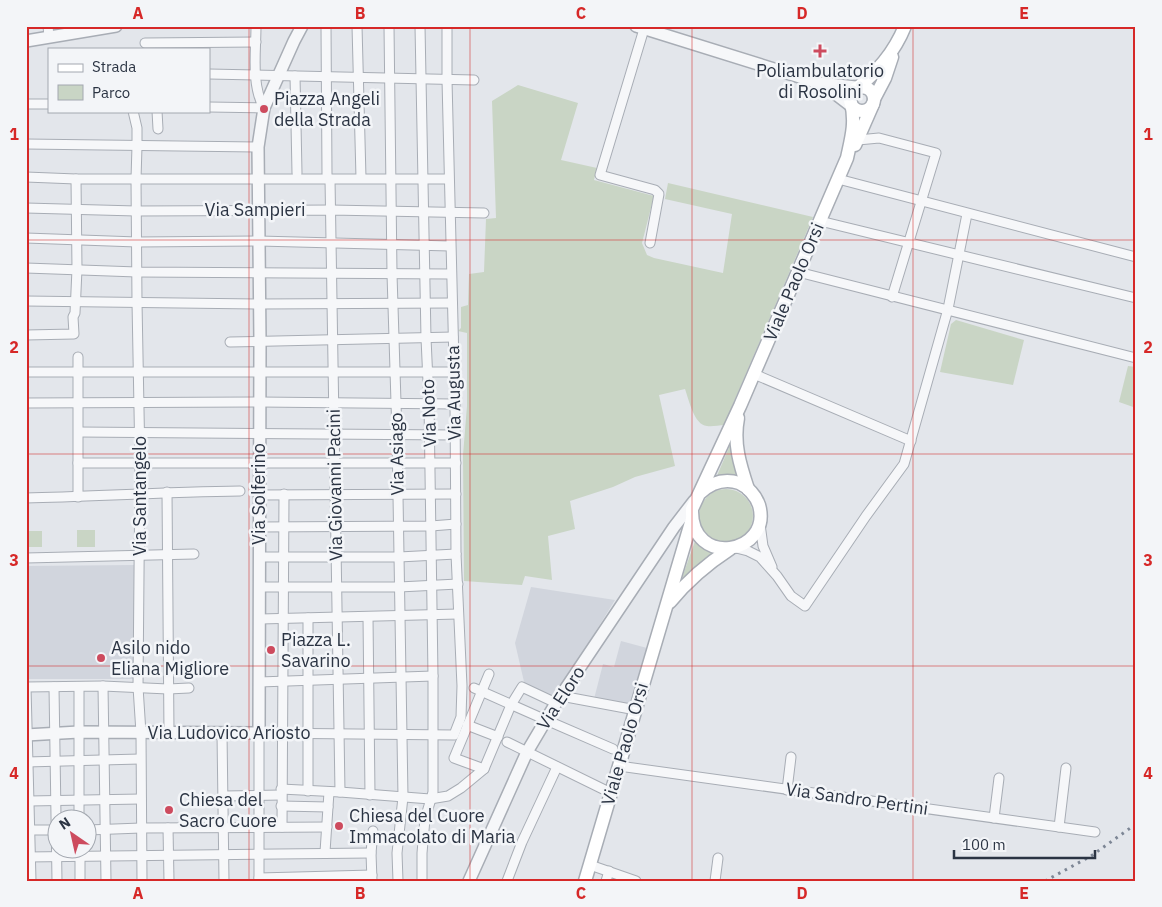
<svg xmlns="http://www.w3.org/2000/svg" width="1162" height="907" viewBox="0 0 1162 907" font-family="'IBM Plex Sans',sans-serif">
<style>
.built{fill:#d1d5dd}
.green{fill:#c9d5c5}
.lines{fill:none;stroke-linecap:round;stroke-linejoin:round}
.minor-casing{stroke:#a8adb5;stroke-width:11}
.tertiary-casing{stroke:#a8adb5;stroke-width:14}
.secondary-casing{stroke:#a8adb5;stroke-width:15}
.minor{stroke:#f6f7f9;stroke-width:9}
.tertiary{stroke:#f6f7f9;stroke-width:11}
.secondary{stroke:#fff;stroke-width:12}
.rail{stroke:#7d8695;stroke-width:3;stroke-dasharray:2.5 5;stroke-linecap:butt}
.grid{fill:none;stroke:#d62828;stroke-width:1;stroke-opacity:0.55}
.poi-dot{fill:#cd4b5e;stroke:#f3f5f8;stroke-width:2}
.labels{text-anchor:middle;stroke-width:5;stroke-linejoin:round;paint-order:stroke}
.poi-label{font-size:18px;fill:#2b3443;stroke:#f3f5f8;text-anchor:start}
.street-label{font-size:18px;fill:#2b3443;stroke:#f3f5f8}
.neatline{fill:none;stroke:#d62828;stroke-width:2}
.grid-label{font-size:16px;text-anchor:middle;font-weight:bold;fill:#d62828}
</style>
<rect width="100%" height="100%" fill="#e3e6eb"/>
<g class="built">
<polygon points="135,565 135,679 26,679 26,566"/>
<polygon points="531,587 615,600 554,699 525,686 515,643"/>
<polygon points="621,641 647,648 630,704 612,704 594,699 603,664 614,667"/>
</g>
<g class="green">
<path d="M518 85 578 103 561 160 597 168 594 180 654 196 642 243 647 255 654 258 723 273 732 214 665 199 668 183 813 217 724 425C719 425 712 427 707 426 694 425 689 400 685 389L659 395 675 466 635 477 613 487 570 501 575 529 548 536 552 580 525 576 522 585 464 581 463 455 467 406V333L458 331 461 328V307L468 305 469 274 484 272 486 219 496 218 492 101Z"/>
<polygon points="956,320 1024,340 1013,385 940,372 951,324"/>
<polygon points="1128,366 1136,367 1136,408 1119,402"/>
<polygon points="731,443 741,480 716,478"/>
<circle cx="726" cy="516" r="27"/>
<rect x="77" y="530" width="18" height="17"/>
<rect x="26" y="531" width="16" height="16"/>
<polygon points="695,541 697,541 703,548 715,552 682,578"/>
</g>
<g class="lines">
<g class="minor-casing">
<g id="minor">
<polyline points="48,26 49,37"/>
<polyline points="326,26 327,174"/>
<polyline points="357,26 361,178"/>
<polyline points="389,26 392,274 397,435 403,797 397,853 398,881"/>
<polyline points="420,26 426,338 429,404 433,676 433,792 425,819 422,853 422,881"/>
<polyline points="644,29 600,175 655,190 659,194 650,243"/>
<polyline points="145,43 256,42"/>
<polyline points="209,74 474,80"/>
<polyline points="295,76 297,173"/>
<polyline points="26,104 49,104"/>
<path d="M209 107 264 108C251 85 256 52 256 26"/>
<polyline points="133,111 137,128 137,146 136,179 137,302 140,463 138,687 141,733 142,881"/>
<polyline points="157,111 158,129"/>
<polyline points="858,140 879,138 936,153 892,297"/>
<polyline points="26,144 258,147"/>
<polyline points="26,177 76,179 448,179"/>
<polyline points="330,179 340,792"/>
<polyline points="838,179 1136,257"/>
<polyline points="26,208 136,211 331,210 484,213"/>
<polyline points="820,221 1136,298"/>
<polyline points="26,238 137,242 259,241 450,246"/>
<polyline points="26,268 137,272 450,274"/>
<polyline points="798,272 1136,358"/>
<polyline points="26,301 260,304 452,303"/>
<polyline points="26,335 74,334 73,317 75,313 77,269 76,179"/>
<polyline points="230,342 453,337"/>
<polyline points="78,357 78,497"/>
<polyline points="26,372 454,372"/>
<polyline points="754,374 911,441"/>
<polyline points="26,403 259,402 455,404"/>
<polyline points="79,432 455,435"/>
<polyline points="78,463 456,463"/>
<polyline points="167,492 169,733"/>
<polyline points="259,495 456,494"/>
<path d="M26 498C98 496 169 492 240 491"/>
<polyline points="760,524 763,546 772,567"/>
<polyline points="259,527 431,526 456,524"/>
<polyline points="736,548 748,551 760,557 777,576 791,596 805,606 866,516 904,464 948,309 967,214"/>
<polyline points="259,557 399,557 456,554"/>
<polyline points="26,558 194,554"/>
<polyline points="260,587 399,587 458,584"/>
<polyline points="368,617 370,795"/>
<polyline points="260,619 458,614"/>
<polyline points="259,682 433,676"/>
<polyline points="103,686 106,881"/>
<polyline points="26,687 31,881"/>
<polyline points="26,687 103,686 168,689 189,688"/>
<polyline points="54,687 57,881"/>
<polyline points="474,688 546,720 613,749"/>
<polyline points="561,696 636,710"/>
<polyline points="467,725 498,737"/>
<polyline points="222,733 224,881"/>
<polyline points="507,742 611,793"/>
<polyline points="26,762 140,759"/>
<polyline points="619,766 1095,832"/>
<polyline points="484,769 454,758 489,674"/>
<polyline points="281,789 340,792 430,799 448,796 461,788 484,769 511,705 522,687 556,703"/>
<polyline points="787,790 791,757"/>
<polyline points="308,791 308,618"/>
<polyline points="224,796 281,795"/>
<polyline points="29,801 141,799"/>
<polyline points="281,806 328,807"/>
<polyline points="994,818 999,778"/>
<polyline points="79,820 79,687"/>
<polyline points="282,827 284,494"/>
<polyline points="1059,827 1066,768"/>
<polyline points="168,828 169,881"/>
<polyline points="26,830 58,830"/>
<polyline points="88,830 141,828 327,827"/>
<polyline points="80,850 80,881"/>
<polyline points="325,852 329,792"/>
<polyline points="26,857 371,853"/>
<polyline points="590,865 636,881"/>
<polyline points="259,878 372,875"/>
<polyline points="259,881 259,733 454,735 461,717 462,686 456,554 455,404 447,80 447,26"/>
<polyline points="372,881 371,853 373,831"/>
<polyline points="507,881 522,842 557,767"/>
<polyline points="606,881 609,871"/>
<polyline points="715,881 718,858"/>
</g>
</g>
<g class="tertiary-casing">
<g id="tertiary">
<polyline points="636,26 819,83 865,88"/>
<polyline points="26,41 116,26"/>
<polyline points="825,86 855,109"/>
<polyline points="26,735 79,732 259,733 260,341 258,147 264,108 294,41 302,26"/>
<polyline points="469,881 527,752 556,703 674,527 694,501"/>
</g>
</g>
<g class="secondary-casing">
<g id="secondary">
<circle cx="862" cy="99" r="12"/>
<path d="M855 90C877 72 894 53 905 26"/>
<polyline points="874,99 885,78 892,57"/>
<polyline points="855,145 873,104"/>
<path d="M738 418C733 443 740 465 748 489"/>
<path d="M700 493C711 483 724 478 739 483 748 487 756 496 759 505 773 554 690 569 692 509L740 406 847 158C851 139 856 123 851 103"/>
<path d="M670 602C688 580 707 564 730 549"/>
<polyline points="585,881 692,519"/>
</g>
</g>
<use href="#minor" class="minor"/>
<use href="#tertiary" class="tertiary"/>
<use href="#secondary" class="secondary"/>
<polyline class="rail" points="1045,881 1091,856 1136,824"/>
</g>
<path class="grid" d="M249 26V881M470 26V881M692 26V881M913 26V881M26 240H1136M26 454H1136M26 666H1136"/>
<g class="poi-dot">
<path d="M817.5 43.5h5v5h5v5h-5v5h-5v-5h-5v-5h5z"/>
<circle cx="264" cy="109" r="5"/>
<circle cx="271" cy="650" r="5"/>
<circle cx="101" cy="658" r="5"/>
<circle cx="169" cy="810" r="5"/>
<circle cx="339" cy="826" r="5"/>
</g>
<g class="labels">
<g class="poi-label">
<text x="820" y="77" text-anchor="middle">Poliambulatorio<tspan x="820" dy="21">di Rosolini</tspan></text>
<text x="274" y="105">Piazza Angeli<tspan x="274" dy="21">della Strada</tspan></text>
<text x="281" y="646">Piazza L.<tspan x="281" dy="21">Savarino</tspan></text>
<text x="111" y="654">Asilo nido<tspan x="111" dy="21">Eliana Migliore</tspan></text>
<text x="179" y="806">Chiesa del<tspan x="179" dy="21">Sacro Cuore</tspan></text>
<text x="349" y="822">Chiesa del Cuore<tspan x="349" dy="21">Immacolato di Maria</tspan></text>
</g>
<g class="street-label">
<text x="255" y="216">Via Sampieri</text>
<text transform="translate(794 282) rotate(-67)" y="6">Viale Paolo Orsi</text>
<text transform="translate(454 393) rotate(-91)" y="6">Via Augusta</text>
<text transform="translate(429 413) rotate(-92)" y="6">Via Noto</text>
<text transform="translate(397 454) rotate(-91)" y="6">Via Asiago</text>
<text transform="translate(335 485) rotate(-91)" y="6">Via Giovanni Pacini</text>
<text transform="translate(259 494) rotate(-90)" y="6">Via Solferino</text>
<text transform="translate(140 496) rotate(-90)" y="6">Via Santangelo</text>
<text transform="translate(561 698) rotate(-57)" y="6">Via Eloro</text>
<text x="229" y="739">Via Ludovico Ariosto</text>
<text transform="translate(625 744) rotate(-74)" y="6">Viale Paolo Orsi</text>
<text transform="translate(857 799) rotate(8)" y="6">Via Sandro Pertini</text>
</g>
</g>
<rect width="1162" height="907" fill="none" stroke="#f3f5f8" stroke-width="55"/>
<rect x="48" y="48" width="162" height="65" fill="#f3f5f8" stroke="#a3a8b0"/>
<rect x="58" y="64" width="25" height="8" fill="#ffffff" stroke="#a3a8b0"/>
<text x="92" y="72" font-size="15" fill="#2b3443">Strada</text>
<rect x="58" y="85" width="25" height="15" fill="#c9d5c5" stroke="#a3a8b0"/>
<text x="92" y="98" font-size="15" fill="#2b3443">Parco</text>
<g transform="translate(72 834) rotate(326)"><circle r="24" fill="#f3f5f8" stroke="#a3a8b0"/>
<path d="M0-4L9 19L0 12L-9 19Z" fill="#cd4b5e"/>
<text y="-8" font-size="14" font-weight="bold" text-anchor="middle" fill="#2b3443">N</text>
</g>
<path d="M954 850v8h141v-8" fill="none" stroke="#2b3443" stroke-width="2.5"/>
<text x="962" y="850" font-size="15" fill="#2b3443" stroke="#f3f5f8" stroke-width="4" paint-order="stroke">100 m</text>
<rect x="28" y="28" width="1106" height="852" class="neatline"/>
<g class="grid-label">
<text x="138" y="19">A</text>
<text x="360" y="19">B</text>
<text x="581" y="19">C</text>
<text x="802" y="19">D</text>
<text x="1024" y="19">E</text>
<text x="14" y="140">1</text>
<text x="1148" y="140">1</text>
<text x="14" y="353">2</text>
<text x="1148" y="353">2</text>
<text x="14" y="566">3</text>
<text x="1148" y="566">3</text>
<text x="14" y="779">4</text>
<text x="1148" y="779">4</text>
<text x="138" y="899">A</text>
<text x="360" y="899">B</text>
<text x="581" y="899">C</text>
<text x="802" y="899">D</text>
<text x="1024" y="899">E</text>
</g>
</svg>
